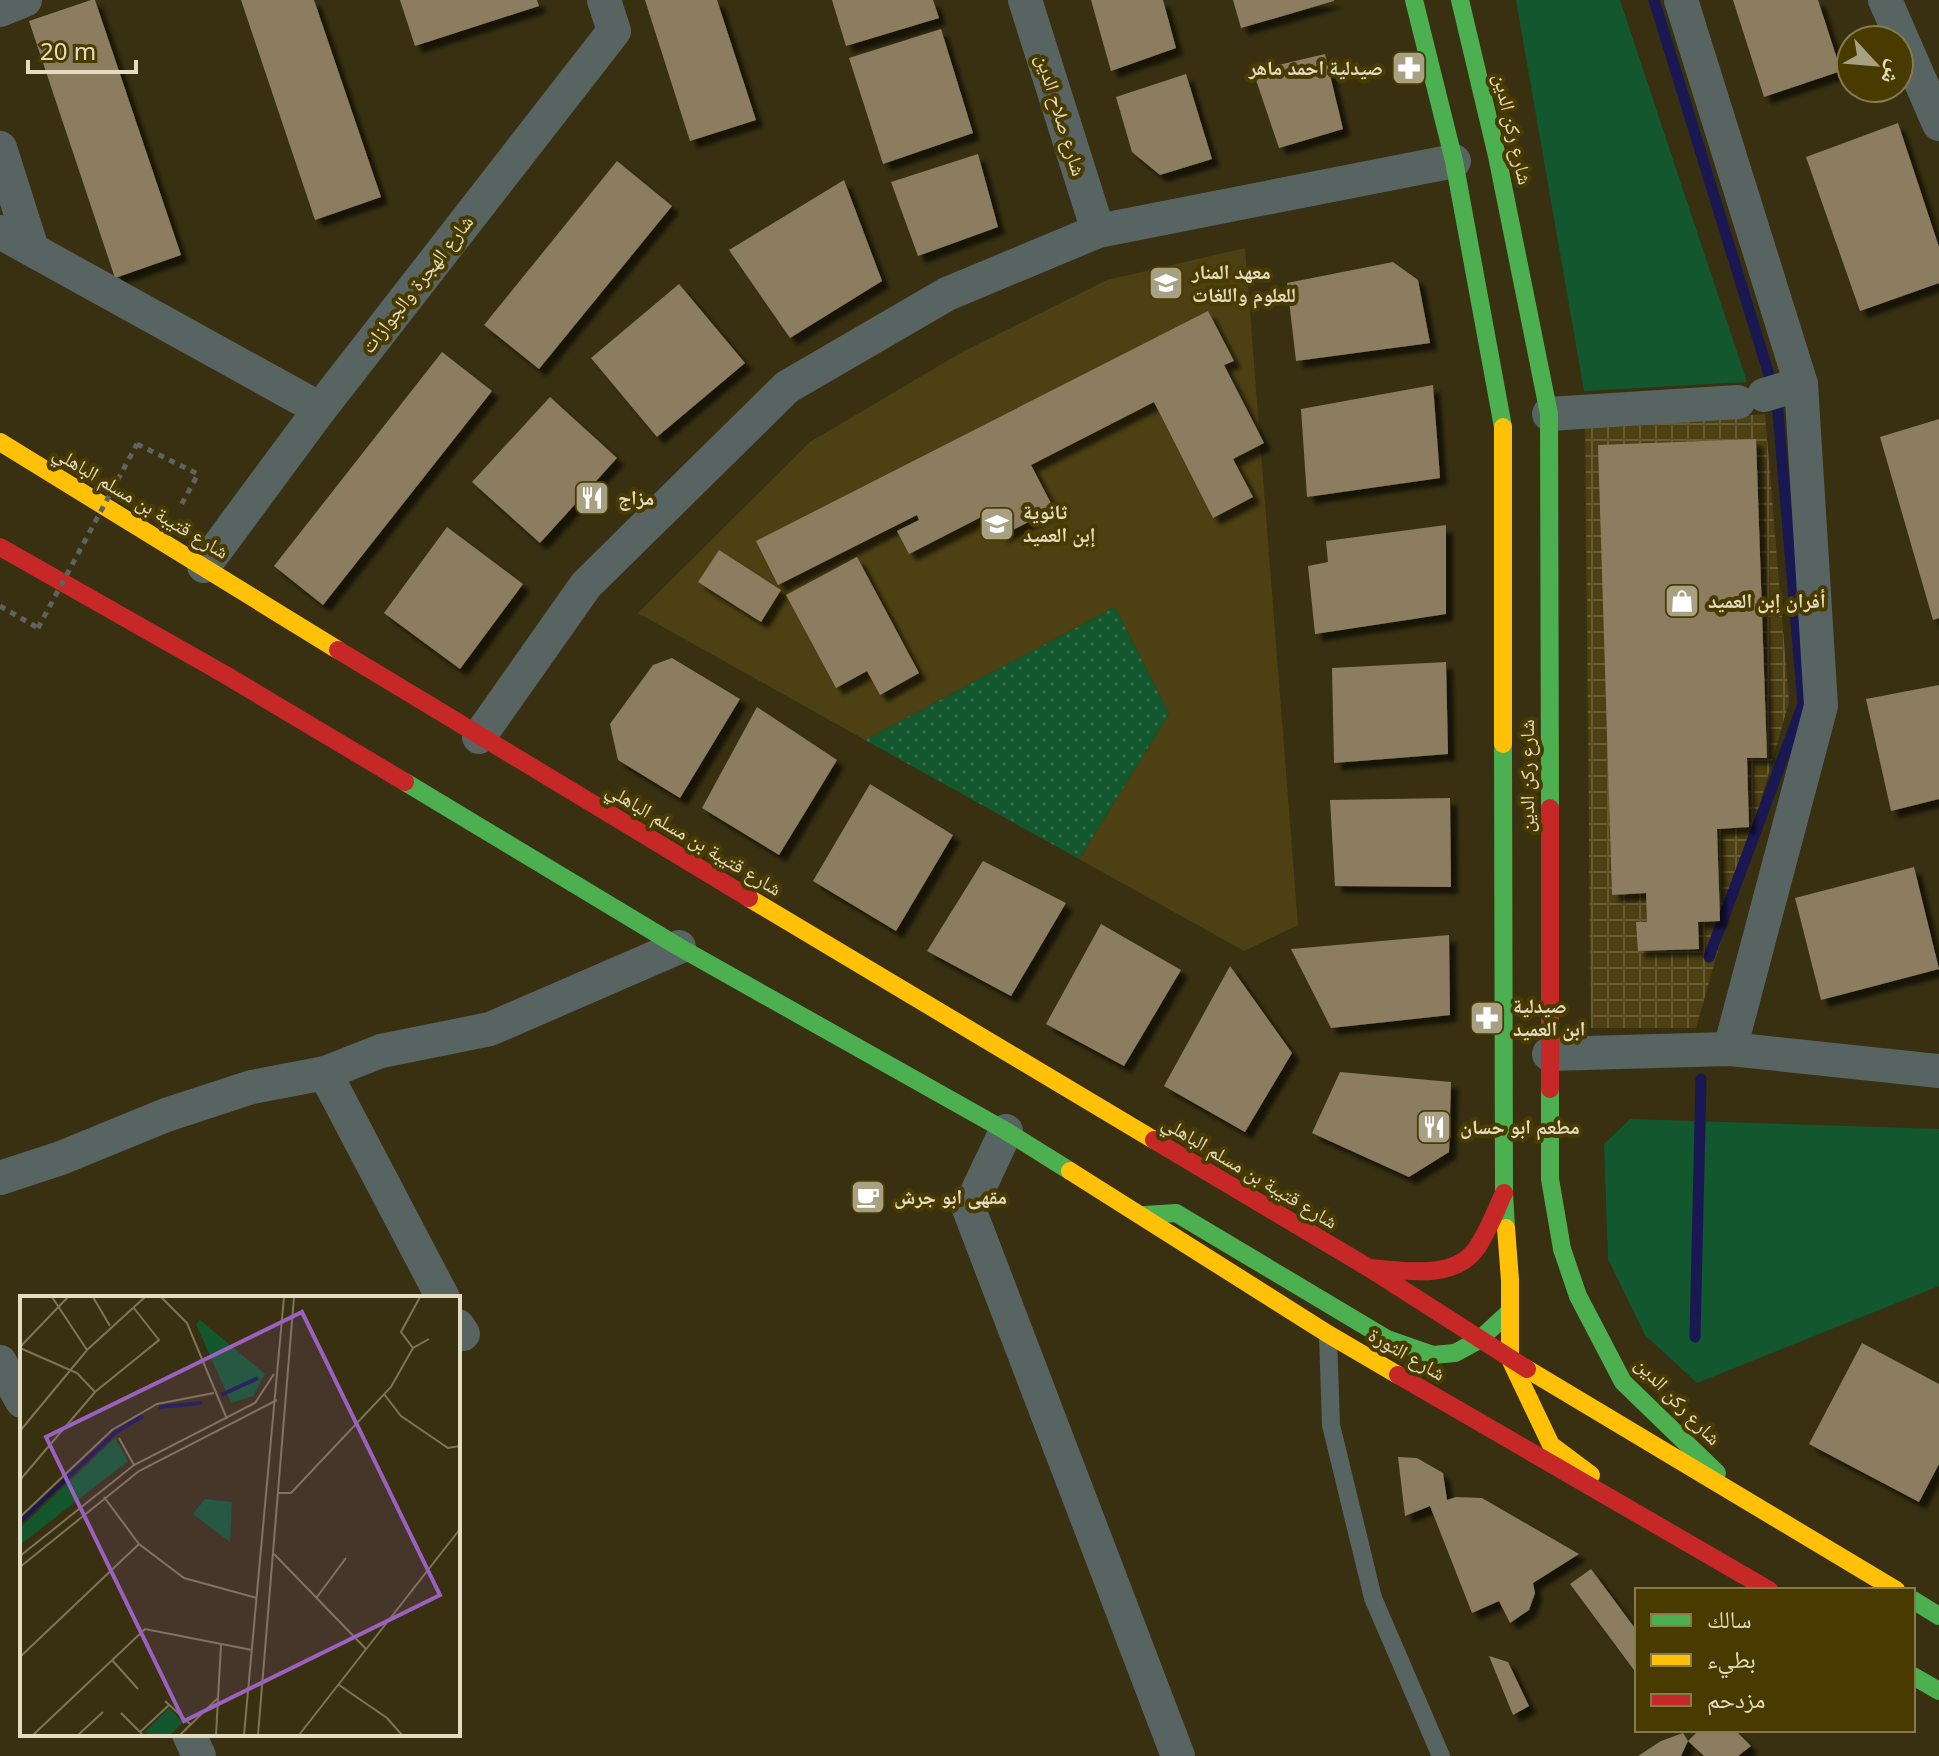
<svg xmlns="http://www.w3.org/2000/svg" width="1939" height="1756" viewBox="0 0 1939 1756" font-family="'Noto Sans','Noto Naskh Arabic',sans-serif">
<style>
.built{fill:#4d4012}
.industrial{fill:url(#industrial-grid)}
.grass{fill:url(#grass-dots)}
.park{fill:#12572e}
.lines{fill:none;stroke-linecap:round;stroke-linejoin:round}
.stream{stroke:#191852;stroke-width:11}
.building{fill:#8c7d60;filter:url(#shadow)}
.path{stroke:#5e645b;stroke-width:5;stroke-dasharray:6 6;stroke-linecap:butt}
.lane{stroke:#576462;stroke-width:18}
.street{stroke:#576462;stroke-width:34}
.fast{stroke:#4caf50;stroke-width:18}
.slow{stroke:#ffc107;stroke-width:18}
.jam{stroke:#c62828;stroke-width:18}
.path-bridge{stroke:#5e645b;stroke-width:5;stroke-dasharray:6 6;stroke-linecap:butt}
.labels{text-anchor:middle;stroke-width:8;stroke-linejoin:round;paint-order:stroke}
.poi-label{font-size:20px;font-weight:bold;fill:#e4dcc0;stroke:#493b00;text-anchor:start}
.street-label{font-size:20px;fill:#e4dcc0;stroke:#493b00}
.inset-river{fill:none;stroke:#191852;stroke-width:4}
.inset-road{fill:none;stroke:#7d7557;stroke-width:2}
.view{fill:#9a61bf;fill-opacity:0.15;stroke:#9a61bf;stroke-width:4}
.inset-edge{fill:none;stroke:#e4dcc0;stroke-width:4}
</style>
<defs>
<pattern id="industrial-grid" width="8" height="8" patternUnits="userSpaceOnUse" patternTransform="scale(2)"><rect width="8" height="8" fill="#4d4012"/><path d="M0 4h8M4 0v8" fill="none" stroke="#665b33"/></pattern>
<pattern id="grass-dots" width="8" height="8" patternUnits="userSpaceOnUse" patternTransform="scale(2)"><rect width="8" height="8" fill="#12572e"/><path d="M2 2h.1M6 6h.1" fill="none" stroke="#346f4a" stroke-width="1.8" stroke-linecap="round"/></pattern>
<filter id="shadow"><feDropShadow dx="7" dy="7" stdDeviation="2" flood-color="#0009"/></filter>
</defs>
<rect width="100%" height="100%" fill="#383011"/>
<polygon class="built" points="1245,248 1298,925 1244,951 1079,859 1169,714 1115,607 865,740 638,613 810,442 964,351 1107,280"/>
<polygon class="industrial" points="1765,414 1789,702 1696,1028 1591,1028 1585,427"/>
<polygon class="grass" points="1115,607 1169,714 1079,859 865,740"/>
<g class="park">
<polygon points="1516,0 1620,0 1747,382 1584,391"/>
<polygon points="1630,1119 1939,1129 1939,1286 1697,1383 1645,1335 1608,1259 1604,1144"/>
</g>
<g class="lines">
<g class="stream">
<polyline points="1654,0 1777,401 1803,704 1709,957"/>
<polyline points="1695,1337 1701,1079"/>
</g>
</g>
<g class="building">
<polygon points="91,0 95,0 181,255 115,278 29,21"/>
<polygon points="241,0 314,0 381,197 315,220"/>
<polygon points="400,0 537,0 539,6 415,46"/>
<polygon points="645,0 717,0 756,120 690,141"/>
<polygon points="832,0 933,0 939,18 846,46"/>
<polygon points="1091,0 1163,0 1176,48 1111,71"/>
<polygon points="1233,0 1334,0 1334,1 1241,28"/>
<polygon points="1733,0 1818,0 1841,71 1764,97"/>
<polygon points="941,29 973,133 883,164 849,58"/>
<polygon points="1325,54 1343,129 1279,148 1253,71"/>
<polygon points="1186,74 1212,159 1160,175 1132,152 1116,97"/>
<polygon points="1898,123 1939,247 1939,283 1860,311 1806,157"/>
<polygon points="978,154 998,227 918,256 891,182"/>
<polygon points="617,161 672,206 539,369 484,325"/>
<polygon points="844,180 882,281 790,338 729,250"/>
<polygon points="1393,262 1418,280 1430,343 1296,361 1287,283"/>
<polygon points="679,284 745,363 657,437 591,358"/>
<polygon points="1208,311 1234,361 1224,365 1264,443 1233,459 1253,497 1213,518 1154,402 1031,465 1054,509 1001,536 989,513 909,554 897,531 919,520 917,515 778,585 756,541"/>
<polygon points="442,352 492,391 323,605 274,566"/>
<polygon points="1433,385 1440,478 1307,497 1301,409"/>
<polygon points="550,397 617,458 540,543 472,482"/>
<polygon points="1939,419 1939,618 1933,620 1880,437"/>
<polygon points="1756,439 1767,758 1747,758 1749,827 1717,829 1720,921 1698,922 1699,949 1638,951 1636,922 1647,922 1646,893 1612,895 1598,445"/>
<polygon points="1446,525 1446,614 1315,634 1308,566 1328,562 1326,541"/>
<polygon points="447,527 523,584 460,669 384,613"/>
<polygon points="719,550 781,590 761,622 698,582"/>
<polygon points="857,557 919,673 880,695 867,671 836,688 786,595"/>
<polygon points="672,658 740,699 680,798 618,760 610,724 653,665"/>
<polygon points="1446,662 1448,754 1334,763 1332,668"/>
<polygon points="1939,685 1939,799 1891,811 1866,699"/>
<polygon points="757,707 837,760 779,855 702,808"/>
<polygon points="870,784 953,835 896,931 813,881"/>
<polygon points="1450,798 1451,887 1335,886 1330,800"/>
<polygon points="983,861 1066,903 1011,996 927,951"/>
<polygon points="1914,867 1939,969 1821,1000 1795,898"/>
<polygon points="1101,924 1181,970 1124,1066 1046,1024"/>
<polygon points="1449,935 1450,1015 1331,1028 1291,949"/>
<polygon points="1230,966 1292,1053 1245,1132 1164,1086"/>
<polygon points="1340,1072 1451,1082 1449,1152 1409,1177 1312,1133"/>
<polygon points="1862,1343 1939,1384 1939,1464 1919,1502 1809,1444"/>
<polygon points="1398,1457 1417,1458 1443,1473 1447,1500 1456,1497 1482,1498 1579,1554 1533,1583 1535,1593 1529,1610 1510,1623 1499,1601 1472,1613 1430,1506 1405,1516"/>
<polygon points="1591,1569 1637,1631 1637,1674 1570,1584"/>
<polygon points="1489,1656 1508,1662 1529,1706 1513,1715"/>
<polygon points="1699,1730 1735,1730 1751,1746 1738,1756 1704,1756 1688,1741 1681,1756 1638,1756 1661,1741 1683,1733 1688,1741"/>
</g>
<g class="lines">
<g class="path">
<polyline points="137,444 198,474 179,509"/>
<polyline points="0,606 38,628"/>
</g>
<polyline class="lane" points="1328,1336 1331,1425 1373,1598 1441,1756"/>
<g class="street">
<polyline points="1025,0 1098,231"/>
<polyline points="1681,0 1801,384 1821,706 1730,1049"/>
<polyline points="1885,0 1939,124"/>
<polyline points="0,10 25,0"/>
<polyline points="0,148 32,249"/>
<polyline points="0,232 320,409"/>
<polyline points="1764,395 1801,384"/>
<polyline points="1549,414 1738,402"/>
<polyline points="204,566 320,409 614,31 604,0"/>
<polyline points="479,737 586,585 787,387 947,294 1098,231 1454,161"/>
<polyline points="1549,1054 1730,1049 1939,1071"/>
<polyline points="325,1073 443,1298"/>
<polyline points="1006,1131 969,1209 1178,1756"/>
<polyline points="0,1178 61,1158 166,1115 252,1087 325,1073 381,1051 490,1029 679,947"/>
<polyline points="458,1326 463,1334"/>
<polyline points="0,1362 22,1401"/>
<polyline points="189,1734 199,1756"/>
</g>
<g class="fast">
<polyline points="1414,0 1454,161 1503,427"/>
<polyline points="1460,0 1497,156 1549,414 1550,808"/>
<polyline points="1503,744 1504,1193 1506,1228"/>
<polyline points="405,782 679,947 1006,1131 1070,1171"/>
<polyline points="1550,1089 1550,1179 1562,1249 1578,1296 1623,1382 1717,1473"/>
<polyline points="1145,1215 1176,1213 1387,1339 1433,1355 1455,1353 1479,1340 1506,1315"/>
<polyline points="1913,1600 1939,1616"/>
<polyline points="1913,1676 1939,1691"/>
</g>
<g class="slow">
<polyline points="1503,427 1503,744"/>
<polyline points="0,442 338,650"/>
<polyline points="749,898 1154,1140"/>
<polyline points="1070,1171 1328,1334 1398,1375"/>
<polyline points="1506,1228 1510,1280 1510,1359 1551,1445 1591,1475"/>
<polyline points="1527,1369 1896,1590"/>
</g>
<g class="jam">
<polyline points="0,547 224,674 405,782"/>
<polyline points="338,650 749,898"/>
<polyline points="1550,808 1550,1089"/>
<polyline points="1154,1140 1369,1268 1527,1369"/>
<path d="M1369 1268C1402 1270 1453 1281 1476 1249 1488 1232 1495 1212 1504 1193"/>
<polyline points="1398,1375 1769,1590"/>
</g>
<polyline class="path-bridge" points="38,628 137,444"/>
</g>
<defs>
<g id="pharmacy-square" transform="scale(1.8)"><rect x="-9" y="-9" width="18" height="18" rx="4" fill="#a8a083" stroke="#493b00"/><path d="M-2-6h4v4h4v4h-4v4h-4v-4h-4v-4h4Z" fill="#fff"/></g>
<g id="school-square" transform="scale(1.8)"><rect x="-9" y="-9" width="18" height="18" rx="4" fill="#a8a083" stroke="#493b00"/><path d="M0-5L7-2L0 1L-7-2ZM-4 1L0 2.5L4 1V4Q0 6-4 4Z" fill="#fff"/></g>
<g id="restaurant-square" transform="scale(1.8)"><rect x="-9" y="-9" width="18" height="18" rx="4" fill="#a8a083" stroke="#493b00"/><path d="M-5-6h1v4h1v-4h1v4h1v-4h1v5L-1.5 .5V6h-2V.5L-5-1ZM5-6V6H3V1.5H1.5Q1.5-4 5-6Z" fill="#fff"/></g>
<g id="shop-square" transform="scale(1.8)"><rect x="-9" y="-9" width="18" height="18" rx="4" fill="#a8a083" stroke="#493b00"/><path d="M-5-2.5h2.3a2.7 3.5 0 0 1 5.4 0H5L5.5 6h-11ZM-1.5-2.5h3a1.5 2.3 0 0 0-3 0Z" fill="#fff"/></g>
<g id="cafe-square" transform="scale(1.8)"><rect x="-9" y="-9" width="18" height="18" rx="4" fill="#a8a083" stroke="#493b00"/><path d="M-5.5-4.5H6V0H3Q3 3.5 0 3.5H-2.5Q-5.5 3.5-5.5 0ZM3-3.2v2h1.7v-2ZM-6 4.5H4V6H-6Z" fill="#fff"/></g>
</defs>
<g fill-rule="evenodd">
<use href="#pharmacy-square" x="1409" y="68"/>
<use href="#school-square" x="1166" y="283"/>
<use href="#restaurant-square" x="592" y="498"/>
<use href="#school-square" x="997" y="524"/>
<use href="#shop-square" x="1682" y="601"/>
<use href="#pharmacy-square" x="1487" y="1018"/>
<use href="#restaurant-square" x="1434" y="1127"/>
<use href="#cafe-square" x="868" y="1197"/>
</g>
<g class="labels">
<g class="poi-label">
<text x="1383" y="75" text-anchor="end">صيدلية احمد ماهر</text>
<text x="1192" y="279">معهد المنار<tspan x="1192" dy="23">للعلوم واللغات</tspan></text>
<text x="618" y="505">مزاج</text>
<text x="1023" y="519">ثانوية<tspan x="1023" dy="23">إبن العميد</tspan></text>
<text x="1708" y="608">أفران إبن العميد</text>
<text x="1513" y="1013">صيدلية<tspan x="1513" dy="23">ابن العميد</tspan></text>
<text x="1460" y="1134">مطعم ابو حسان</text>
<text x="894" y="1204">مقهى ابو جرش</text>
</g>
<g class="street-label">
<text transform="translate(1061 115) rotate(73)" y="7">شارع صلاح الدين</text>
<text transform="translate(1513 129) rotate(77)" y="7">شارع ركن الدين</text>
<text transform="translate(417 284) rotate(-52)" y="7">شارع الهجرة والجوازات</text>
<text transform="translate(141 502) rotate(31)" y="7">شارع قتيبة بن مسلم الباهلي</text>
<text transform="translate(1527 776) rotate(-90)" y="7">شارع ركن الدين</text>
<text transform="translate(694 839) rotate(31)" y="7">شارع قتيبة بن مسلم الباهلي</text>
<text transform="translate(1250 1172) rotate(31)" y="7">شارع قتيبة بن مسلم الباهلي</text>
<text transform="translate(1407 1354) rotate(30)" y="7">شارع الثورة</text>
<text transform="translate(1678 1401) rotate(46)" y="7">شارع ركن الدين</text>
</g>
</g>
<g transform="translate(20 1296)">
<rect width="440" height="440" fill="#383011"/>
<path d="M185 203 212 206 210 246 173 218Z" fill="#12572e"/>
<path d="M180 24 245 78 233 100 211 107 176 28ZM95 142 108 165 0 249V232ZM149 412 163 426 150 439H128L125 436Z" fill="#12572e"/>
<path class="inset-river" d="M201 99 238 82M139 111 182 107M0 226 96 136 123 120"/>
<path class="inset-road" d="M32 1 67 54M73 1 90 30M141 1 167 27 207 123M0 51 48 1M0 52 57 77 75 96M393 52 381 36 400 1M364 98 381 120 428 152 440 150M0 135 67 54 125 1M99 142 114 169M0 184 75 96 139 44 113 11M257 197H271L371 91 393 52 409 43M84 201 119 248 164 282 237 302M0 221 92 134 137 108 194 97M254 258 346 353M0 260 114 169 235 107 254 78M0 271 119 175 257 104M297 301 326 262M0 361 119 248M92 364 118 393M319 389 367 422 382 439M145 405 170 428M101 417 122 438M120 436 149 409M13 439 125 333 232 354M58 439 83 416M160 439 198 402M196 439 201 349M224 439 264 1M238 439 274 1M279 439 440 233"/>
<path class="view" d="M282 16 420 299 164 425 26 141Z"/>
<rect width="440" height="440" class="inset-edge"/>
</g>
<rect x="1635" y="1588" width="280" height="144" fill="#493b00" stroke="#877b4d" stroke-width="2"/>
<rect x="1651" y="1614" width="40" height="12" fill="#4caf50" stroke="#877b4d" stroke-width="2"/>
<text x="1707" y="1628" font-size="24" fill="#e4dcc0">سالك</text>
<rect x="1651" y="1654" width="40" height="12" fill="#ffc107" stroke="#877b4d" stroke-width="2"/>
<text x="1707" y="1668" font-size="24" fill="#e4dcc0">بطيء</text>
<rect x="1651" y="1694" width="40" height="12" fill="#c62828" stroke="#877b4d" stroke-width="2"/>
<text x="1707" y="1708" font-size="24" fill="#e4dcc0">مزدحم</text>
<g transform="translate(1875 64) rotate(116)"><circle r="38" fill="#493b00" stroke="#877b4d" stroke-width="2"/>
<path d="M0-6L14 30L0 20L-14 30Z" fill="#a8a083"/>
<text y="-12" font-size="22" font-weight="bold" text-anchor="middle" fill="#e4dcc0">ش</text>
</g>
<path d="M28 60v12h108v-12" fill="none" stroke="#e4dcc0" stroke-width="4"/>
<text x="40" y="60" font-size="24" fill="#e4dcc0" stroke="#493b00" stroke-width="6" paint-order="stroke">20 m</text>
</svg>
